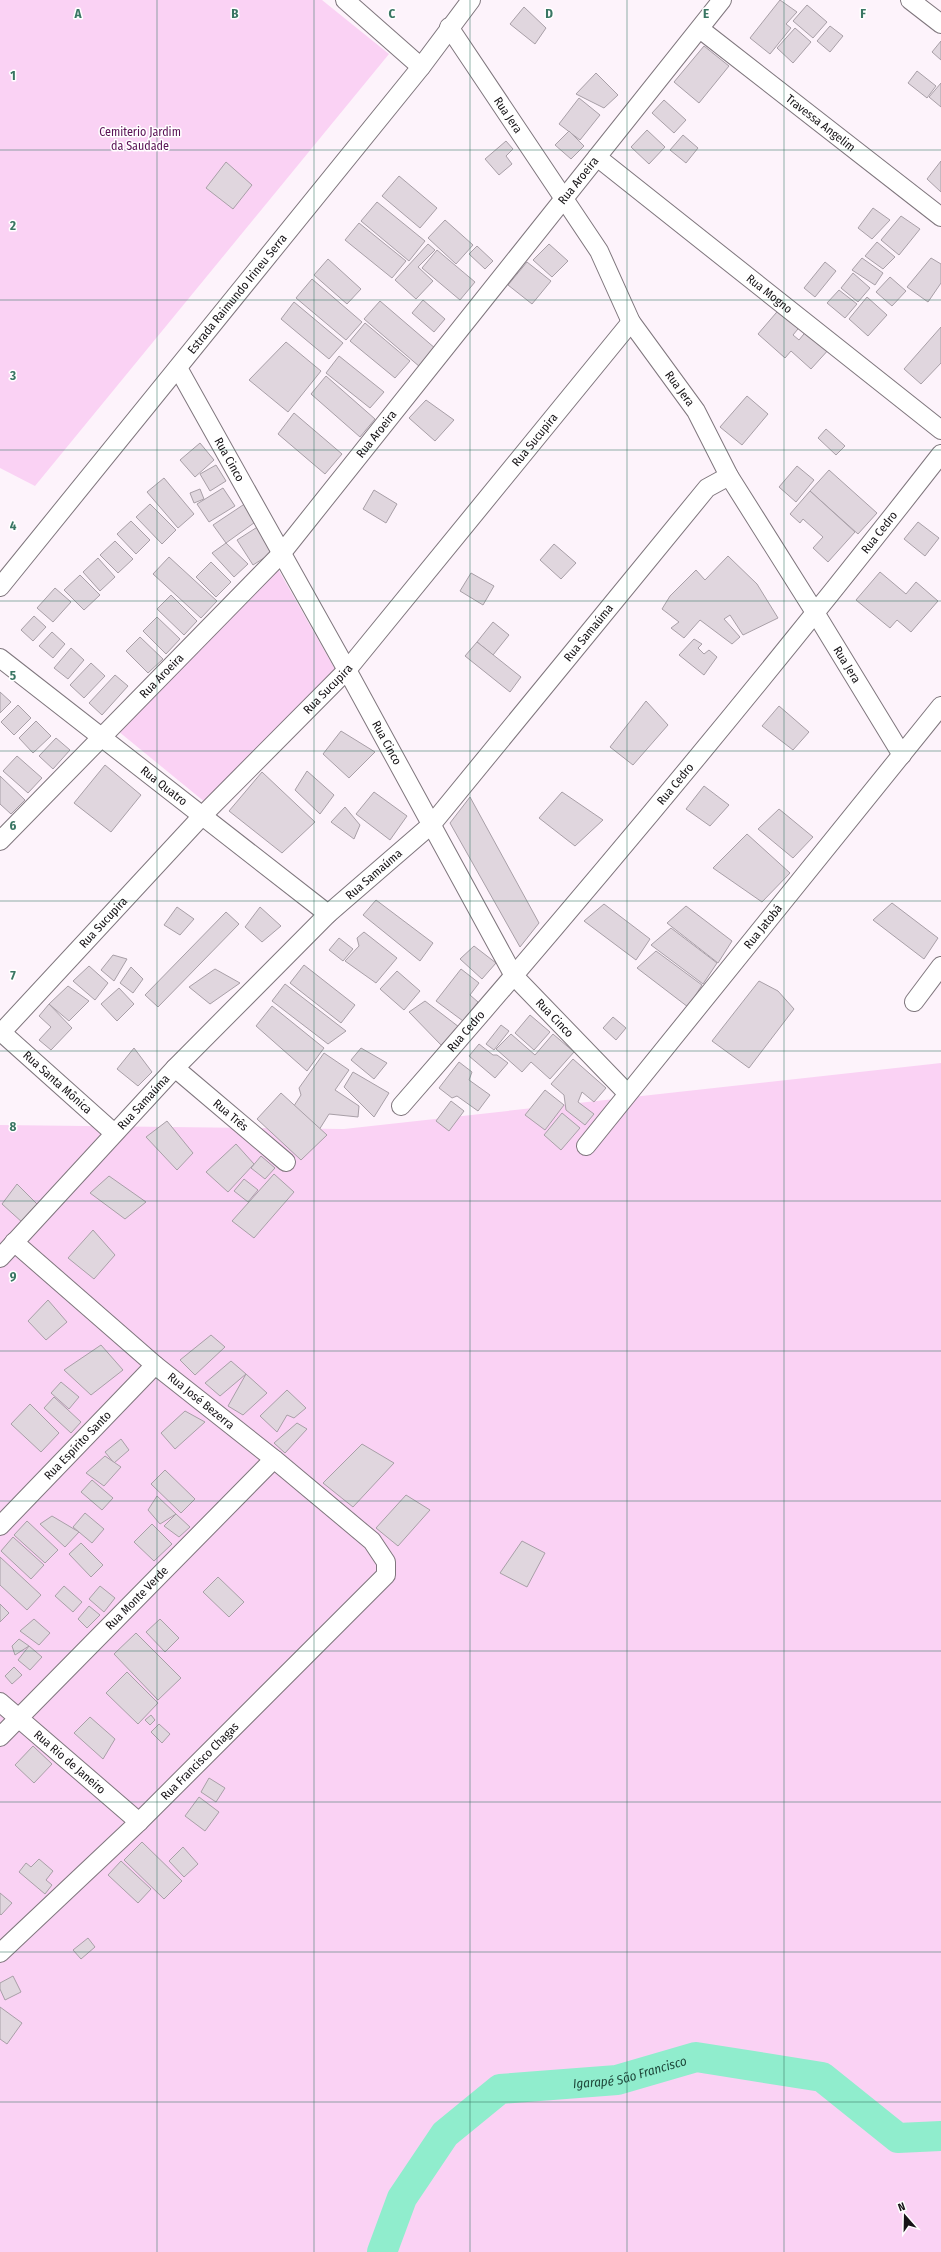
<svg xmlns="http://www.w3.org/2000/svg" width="941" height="2252" viewBox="0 0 941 2252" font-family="'Fira Sans Condensed',sans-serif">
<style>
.green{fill:#fad2f4}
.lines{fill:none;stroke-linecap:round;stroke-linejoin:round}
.river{stroke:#90edcd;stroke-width:30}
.building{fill:#e0d6de;stroke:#a89fa7}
.minor-casing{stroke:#7f767d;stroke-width:20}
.minor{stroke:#fff;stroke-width:18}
.grid{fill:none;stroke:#397663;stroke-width:1;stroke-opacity:0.55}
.labels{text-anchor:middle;stroke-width:3;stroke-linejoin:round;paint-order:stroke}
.street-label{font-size:12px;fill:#161316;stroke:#fff}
.park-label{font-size:12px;fill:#5a1255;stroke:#fff}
.water-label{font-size:13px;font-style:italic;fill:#1e473a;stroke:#fff}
.grid-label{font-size:13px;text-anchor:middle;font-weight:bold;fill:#397663;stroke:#fff;stroke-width:3;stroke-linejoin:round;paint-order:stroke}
</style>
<rect width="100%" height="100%" fill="#fdf3fb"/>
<g class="green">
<polygon points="0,0 322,0 389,54 35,486 0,468"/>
<polygon points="278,569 336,671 206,803 118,731"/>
<polygon points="941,1063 941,2252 0,2252 0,1125 344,1129"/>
</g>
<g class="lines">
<path class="river" id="s1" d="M382 2252 402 2198 445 2134 500 2089 617 2080 696 2057 822 2077 898 2138 941 2136"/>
</g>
<g class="building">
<polygon points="780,0 797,12 786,24 791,28 770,54 750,38"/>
<polygon points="807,5 827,22 813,38 793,21"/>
<polygon points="524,7 546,28 535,44 510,24"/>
<polygon points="830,26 843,36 830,52 817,41"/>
<polygon points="795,28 811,42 793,63 777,48"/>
<polygon points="941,41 941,60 932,52"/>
<polygon points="704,46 729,66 699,103 674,82"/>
<polygon points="917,71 936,86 927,98 908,83"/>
<polygon points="596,73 618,95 604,108 576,94"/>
<polygon points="941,83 941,107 929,97"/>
<polygon points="579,98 600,115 580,140 559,124"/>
<polygon points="664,100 686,120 674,133 652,113"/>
<polygon points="647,130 665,147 649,164 631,147"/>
<polygon points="569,131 584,146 571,159 555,145"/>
<polygon points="683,135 698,148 686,163 670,150"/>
<polygon points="506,141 513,149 506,156 512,164 499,175 485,159"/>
<polygon points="941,161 941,192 927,179"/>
<polygon points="226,162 252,185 233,209 206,188"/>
<polygon points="399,176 437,208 420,228 382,196"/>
<polygon points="377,202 425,241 409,261 361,221"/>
<polygon points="873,208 890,220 872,239 858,228"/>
<polygon points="901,216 920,229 899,255 881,240"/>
<polygon points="445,220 473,245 456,264 428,238"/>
<polygon points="359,223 406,261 392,278 345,240"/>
<polygon points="877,242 895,257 883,269 865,256"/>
<polygon points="428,244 435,250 418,267 433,281 416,299 395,280"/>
<polygon points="549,244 568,261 552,277 533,260"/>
<polygon points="477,246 493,261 485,269 469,254"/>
<polygon points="437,250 475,282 460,300 422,268"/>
<polygon points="862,258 883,273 875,285 852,270"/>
<polygon points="931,258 941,264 941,283 928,302 907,287"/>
<polygon points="328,259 361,289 347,304 314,275"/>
<polygon points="527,262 551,281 532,304 508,285"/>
<polygon points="825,262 836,271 815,297 804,288"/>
<polygon points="853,273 870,288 858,302 841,288"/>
<polygon points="890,277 906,291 892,306 876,292"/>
<polygon points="312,279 362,322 346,340 296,298"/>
<polygon points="839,290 857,304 845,318 827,303"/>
<polygon points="867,297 887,315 868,336 849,319"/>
<polygon points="423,300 445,319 434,332 412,313"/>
<polygon points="380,301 436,349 420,367 364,319"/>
<polygon points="294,302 343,343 329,359 281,319"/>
<polygon points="782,306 802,324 793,335 799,340 808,329 830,348 811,369 791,351 785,358 758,334"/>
<polygon points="365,323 410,361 395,378 350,341"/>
<polygon points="941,327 941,363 921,384 904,369"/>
<polygon points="286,342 321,371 288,412 249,380"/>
<polygon points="339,356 384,392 370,408 326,373"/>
<polygon points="326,376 375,419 360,437 311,394"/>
<polygon points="747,396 768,414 742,445 720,427"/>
<polygon points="426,400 454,420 435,441 409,418"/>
<polygon points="294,413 342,454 325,474 278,434"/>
<polygon points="826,429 845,446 836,455 818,438"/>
<polygon points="200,443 214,460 195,477 180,460"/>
<polygon points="216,465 226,481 210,491 200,474"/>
<polygon points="797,466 814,480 796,502 779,487"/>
<polygon points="829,470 877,513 858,534 810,491"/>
<polygon points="164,478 194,514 178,528 147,492"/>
<polygon points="223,488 235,506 209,522 197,504"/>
<polygon points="200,489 204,499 194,503 190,493"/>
<polygon points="374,490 397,504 386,523 363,509"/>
<polygon points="810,491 855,532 828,562 813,548 823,537 803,519 800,523 790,514"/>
<polygon points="246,503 258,520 226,543 213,525"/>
<polygon points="150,504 176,530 162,544 136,517"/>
<polygon points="131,521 150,540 136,554 117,534"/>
<polygon points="918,522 939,538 925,556 904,539"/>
<polygon points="259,526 275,551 253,565 237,540"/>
<polygon points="115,541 133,559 118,573 100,555"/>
<polygon points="226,543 248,564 234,577 212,553"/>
<polygon points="554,544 576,563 561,579 540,560"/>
<polygon points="728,556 757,584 778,618 743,635 730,615 724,619 740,637 732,644 700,620 684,638 671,628 679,622 662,609 670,596 696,570 705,580"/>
<polygon points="169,557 217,601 201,618 153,574"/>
<polygon points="98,558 115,577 100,591 83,572"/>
<polygon points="211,562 231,582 216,597 196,577"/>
<polygon points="880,572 906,594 916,582 938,601 911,632 897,620 890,628 856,600"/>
<polygon points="471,573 494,586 483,605 460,591"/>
<polygon points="80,575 100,595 84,610 64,590"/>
<polygon points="55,588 71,602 53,622 37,608"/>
<polygon points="171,595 197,621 184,635 157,609"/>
<polygon points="34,616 46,627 33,641 21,630"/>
<polygon points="157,617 180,639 166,654 143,631"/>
<polygon points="493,622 509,635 493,655 477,642"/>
<polygon points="52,632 65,644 53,658 39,646"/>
<polygon points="140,637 163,659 148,673 126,651"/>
<polygon points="694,639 702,644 698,648 704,654 709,650 717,657 704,675 679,655"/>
<polygon points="477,642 521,677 510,692 465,656"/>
<polygon points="71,648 84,660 68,679 54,668"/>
<polygon points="91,663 105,676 84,698 70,685"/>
<polygon points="115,675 128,686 102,715 89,703"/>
<polygon points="0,692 11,702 0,713"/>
<polygon points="646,701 668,725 633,765 610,747"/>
<polygon points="18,705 31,718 14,735 1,722"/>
<polygon points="779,706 809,732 793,750 762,726"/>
<polygon points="36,721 51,736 33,753 19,738"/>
<polygon points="341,731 375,752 349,778 323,754"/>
<polygon points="56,738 70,750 53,769 39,756"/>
<polygon points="17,756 42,778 28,793 3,771"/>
<polygon points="105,765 141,795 111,832 74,803"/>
<polygon points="307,771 334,795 320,814 295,790"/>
<polygon points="262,772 315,822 282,853 229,811"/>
<polygon points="0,776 25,800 11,814 0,804"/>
<polygon points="704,786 729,805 710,826 686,809"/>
<polygon points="374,792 407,816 390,840 356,814"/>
<polygon points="562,792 603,820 575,846 539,818"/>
<polygon points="470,797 539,923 520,947 450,823"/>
<polygon points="345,807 360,825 354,839 331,822"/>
<polygon points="779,809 813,837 793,858 758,829"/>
<polygon points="747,834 790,873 762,902 713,868"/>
<polygon points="376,900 433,943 420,961 363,915"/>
<polygon points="892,903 938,938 924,959 873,920"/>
<polygon points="604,904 650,939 636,960 584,921"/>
<polygon points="686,906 732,941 718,963 667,923"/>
<polygon points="177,907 194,919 180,935 164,925"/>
<polygon points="260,907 281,926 262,942 245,927"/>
<polygon points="226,912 239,924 158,1007 145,995"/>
<polygon points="671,928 717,963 703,984 651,945"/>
<polygon points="364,932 397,958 376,983 345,961 359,946 357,938"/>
<polygon points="339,938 353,949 343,961 329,950"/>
<polygon points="474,946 496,963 482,979 460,959"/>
<polygon points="656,951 702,985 688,1007 637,968"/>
<polygon points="113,955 127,959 114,981 101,970"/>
<polygon points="304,965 355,1005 341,1023 290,983"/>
<polygon points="89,966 108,983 95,1000 73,981"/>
<polygon points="131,967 143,979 133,993 120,983"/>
<polygon points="215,969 240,983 210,1004 189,987"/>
<polygon points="461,969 479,983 470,995 478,1002 463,1021 436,1001"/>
<polygon points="397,971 420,991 404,1010 380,989"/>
<polygon points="759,981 778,991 794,1009 749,1068 712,1041"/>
<polygon points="285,984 346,1031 328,1044 272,1001"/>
<polygon points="68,986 89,1001 69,1021 49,1004"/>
<polygon points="119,988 134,1004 117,1021 101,1004"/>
<polygon points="425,1001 459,1027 441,1045 409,1012"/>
<polygon points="49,1004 72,1028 51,1050 39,1040 51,1027 39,1016"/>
<polygon points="272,1006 324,1048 307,1071 256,1026"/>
<polygon points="530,1015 550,1032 534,1050 515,1033"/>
<polygon points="613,1017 626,1028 616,1040 603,1028"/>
<polygon points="501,1025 509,1031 494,1050 486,1044"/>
<polygon points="511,1034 535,1055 553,1034 574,1052 550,1079 531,1062 522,1072 496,1049"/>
<polygon points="479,1044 493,1055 497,1055 508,1063 495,1078 469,1056"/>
<polygon points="134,1048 152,1072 138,1086 117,1069"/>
<polygon points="361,1048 387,1063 374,1079 351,1060"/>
<polygon points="324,1053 349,1070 335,1090 359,1106 358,1117 329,1114 319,1130 290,1112 301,1095 299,1088"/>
<polygon points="573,1059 606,1088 594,1102 582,1092 578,1102 594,1114 585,1125 566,1110 564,1095 551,1084"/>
<polygon points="459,1062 472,1072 469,1080 490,1095 478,1111 457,1096 452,1098 439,1088"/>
<polygon points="353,1072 389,1093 374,1117 344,1087"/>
<polygon points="545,1090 564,1105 545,1130 525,1115"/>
<polygon points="281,1093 327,1135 301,1160 257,1119"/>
<polygon points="451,1101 464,1111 449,1131 436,1121"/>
<polygon points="562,1113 580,1128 561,1150 544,1135"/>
<polygon points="167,1121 193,1153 177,1170 146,1137"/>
<polygon points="236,1144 254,1164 228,1192 206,1172"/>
<polygon points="261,1156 275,1168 265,1179 251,1168"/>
<polygon points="274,1174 294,1192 254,1238 232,1221"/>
<polygon points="109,1176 146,1202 125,1219 90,1193"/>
<polygon points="244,1179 258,1190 248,1202 234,1191"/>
<polygon points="17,1184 38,1205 23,1223 2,1204"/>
<polygon points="93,1230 115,1255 94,1279 68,1258"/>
<polygon points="48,1300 67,1322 46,1340 28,1321"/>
<polygon points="211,1335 225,1347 195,1375 180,1360"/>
<polygon points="101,1345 123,1370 91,1395 64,1370"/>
<polygon points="231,1361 246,1374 220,1396 205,1383"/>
<polygon points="246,1374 267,1393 243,1415 228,1406"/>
<polygon points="61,1382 79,1397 69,1409 51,1393"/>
<polygon points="287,1390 306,1408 294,1418 287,1415 277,1432 260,1416"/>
<polygon points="54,1397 81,1422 71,1433 44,1408"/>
<polygon points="30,1404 59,1433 41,1452 11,1424"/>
<polygon points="185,1411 205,1422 175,1449 161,1433"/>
<polygon points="297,1423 307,1429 285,1453 274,1443"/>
<polygon points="121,1439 129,1450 114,1463 105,1452"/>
<polygon points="362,1444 394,1463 353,1507 323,1483"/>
<polygon points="105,1456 121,1467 104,1486 86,1473"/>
<polygon points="165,1470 195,1499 181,1513 151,1484"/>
<polygon points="92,1480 113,1498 102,1510 81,1492"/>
<polygon points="406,1495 430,1510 398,1546 376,1528"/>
<polygon points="157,1496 176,1514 160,1524 148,1510"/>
<polygon points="85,1513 104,1529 92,1543 73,1527"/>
<polygon points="176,1514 190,1527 179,1537 164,1526"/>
<polygon points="52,1516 79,1532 65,1547 40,1524"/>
<polygon points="27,1521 58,1550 45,1563 14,1535"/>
<polygon points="152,1524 172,1544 154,1561 134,1542"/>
<polygon points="13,1537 44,1565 31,1579 1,1551"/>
<polygon points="522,1541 545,1553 527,1587 500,1573"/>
<polygon points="81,1543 103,1565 91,1577 69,1554"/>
<polygon points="0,1557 41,1595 27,1610 0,1585"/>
<polygon points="218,1577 244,1602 229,1617 203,1592"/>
<polygon points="64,1586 82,1602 73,1612 55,1596"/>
<polygon points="100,1586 115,1598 104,1612 89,1599"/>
<polygon points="0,1604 9,1613 0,1622"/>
<polygon points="89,1606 100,1615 87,1628 78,1619"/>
<polygon points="34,1619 50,1633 39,1645 20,1631"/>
<polygon points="160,1619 179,1638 165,1652 146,1632"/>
<polygon points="136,1633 181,1678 158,1700 114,1654"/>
<polygon points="19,1639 29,1646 15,1655 12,1646"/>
<polygon points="29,1646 42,1657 30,1670 18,1660"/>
<polygon points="14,1667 22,1675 12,1684 5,1676"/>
<polygon points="127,1672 158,1703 138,1724 106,1693"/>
<polygon points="151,1715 155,1720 150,1725 145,1720"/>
<polygon points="90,1717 115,1739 103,1759 74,1733"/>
<polygon points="159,1724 170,1734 162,1743 151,1732"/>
<polygon points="33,1746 52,1764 34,1783 15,1765"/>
<polygon points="209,1778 225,1788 216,1802 201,1792"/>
<polygon points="199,1797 219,1812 205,1831 185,1816"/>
<polygon points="142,1842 182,1881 164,1899 124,1860"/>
<polygon points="183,1847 198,1864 184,1877 169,1861"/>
<polygon points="39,1859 53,1871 46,1880 52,1885 45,1894 19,1872 26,1863 31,1867"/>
<polygon points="121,1861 151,1889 138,1903 108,1875"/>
<polygon points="0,1893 12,1903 1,1915 0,1914"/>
<polygon points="88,1938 95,1947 81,1959 73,1950"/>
<polygon points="13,1976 21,1992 5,2000 0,1989 0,1983"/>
<polygon points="0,2007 22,2023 7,2044 0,2039"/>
</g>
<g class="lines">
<g class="minor-casing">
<g id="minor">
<polyline points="345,0 421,67"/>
<polyline points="910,0 941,24"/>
<path id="s2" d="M449 27 599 251 631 322 696 411 729 476 816 614 902 755"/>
<path id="s3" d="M700 29 941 217"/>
<path id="s4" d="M597 157 941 430"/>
<path id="s5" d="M178 368 347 670 514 976 627 1093"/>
<path id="s6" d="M0 587 421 67 471 0"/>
<path id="s7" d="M0 658 328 914"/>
<path id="s8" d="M0 841 281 554 722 0"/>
<polyline points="914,1002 941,966"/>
<path id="s9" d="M0 1031 114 1133"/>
<path id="s10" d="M0 1034 202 816 347 670 631 322"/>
<path id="s11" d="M175 1068 286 1162"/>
<path id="s12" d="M401 1106C587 893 767 677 941 454"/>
<path id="s13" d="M586 1146 941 706"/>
<path id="s14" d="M0 1258 175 1068 328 914 432 824 707 488 729 476"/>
<path id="s15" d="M0 1526 155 1365"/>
<path id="s16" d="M0 1702 139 1822"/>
<path id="s17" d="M0 1737 274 1459"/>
<path id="s18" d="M0 1953 139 1822 386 1575V1562L372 1541 274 1459 155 1365 14 1242"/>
</g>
</g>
<use href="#minor" class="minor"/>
</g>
<path class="grid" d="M157 0V2252M314 0V2252M470 0V2252M627 0V2252M784 0V2252M0 150H941M0 300H941M0 450H941M0 601H941M0 751H941M0 901H941M0 1051H941M0 1201H941M0 1351H941M0 1501H941M0 1651H941M0 1802H941M0 1952H941M0 2102H941"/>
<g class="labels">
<g class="street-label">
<text dy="4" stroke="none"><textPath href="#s2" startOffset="106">Rua Jera</textPath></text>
<text dy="4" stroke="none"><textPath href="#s3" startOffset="153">Travessa Angelim</textPath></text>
<text dy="4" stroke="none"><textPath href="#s8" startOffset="879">Rua Aroeira</textPath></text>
<text dy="4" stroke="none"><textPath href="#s4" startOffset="220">Rua Mogno</textPath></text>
<text dy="4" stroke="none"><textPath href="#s6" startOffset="377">Estrada Raimundo Irineu Serra</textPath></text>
<text dy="4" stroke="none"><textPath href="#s2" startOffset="430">Rua Jera</textPath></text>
<text dy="4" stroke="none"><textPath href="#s8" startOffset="555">Rua Aroeira</textPath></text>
<text dy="4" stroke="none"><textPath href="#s10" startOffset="800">Rua Sucupira</textPath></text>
<text dy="4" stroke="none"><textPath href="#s5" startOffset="105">Rua Cinco</textPath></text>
<text dy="4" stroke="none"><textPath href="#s12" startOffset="747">Rua Cedro</textPath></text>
<text dy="4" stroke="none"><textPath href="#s14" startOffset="860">Rua Samaúma</textPath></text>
<text dy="4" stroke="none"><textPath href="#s2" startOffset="753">Rua Jera</textPath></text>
<text dy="4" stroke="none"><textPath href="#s8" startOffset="231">Rua Aroeira</textPath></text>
<text dy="4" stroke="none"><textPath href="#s10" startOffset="476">Rua Sucupira</textPath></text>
<text dy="4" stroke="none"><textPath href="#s5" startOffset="429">Rua Cinco</textPath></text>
<text dy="4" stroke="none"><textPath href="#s12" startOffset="423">Rua Cedro</textPath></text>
<text dy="4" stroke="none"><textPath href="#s7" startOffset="208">Rua Quatro</textPath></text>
<text dy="4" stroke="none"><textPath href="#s14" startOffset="536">Rua Samaúma</textPath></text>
<text dy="4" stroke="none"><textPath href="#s10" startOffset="152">Rua Sucupira</textPath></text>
<text dy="4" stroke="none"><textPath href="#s13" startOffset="282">Rua Jatobá</textPath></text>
<text dy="4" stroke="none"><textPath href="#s5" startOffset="753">Rua Cinco</textPath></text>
<text dy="4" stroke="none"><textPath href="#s12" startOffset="99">Rua Cedro</textPath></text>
<text dy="4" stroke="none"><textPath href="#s9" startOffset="77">Rua Santa Mônica</textPath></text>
<text dy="4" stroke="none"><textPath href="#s14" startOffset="212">Rua Samaúma</textPath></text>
<text dy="4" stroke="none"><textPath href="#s11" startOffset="73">Rua Três</textPath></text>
<text transform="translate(201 1401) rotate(39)" y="4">Rua José Bezerra</text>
<text dy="4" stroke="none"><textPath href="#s15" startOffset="112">Rua Espírito Santo</textPath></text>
<text dy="4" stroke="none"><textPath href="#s17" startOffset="195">Rua Monte Verde</textPath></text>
<text dy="4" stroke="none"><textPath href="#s18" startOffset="277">Rua Francisco Chagas</textPath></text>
<text dy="4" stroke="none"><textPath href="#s16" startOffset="92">Rua Rio de Janeiro</textPath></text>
</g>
<g class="park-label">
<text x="140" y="136">Cemiterio Jardim<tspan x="140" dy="14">da Saudade</tspan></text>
</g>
<g class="water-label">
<text dy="5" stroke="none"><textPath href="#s1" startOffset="337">Igarapé São Francisco</textPath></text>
</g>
</g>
<g class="grid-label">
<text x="78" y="18">A</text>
<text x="235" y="18">B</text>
<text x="392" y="18">C</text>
<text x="549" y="18">D</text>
<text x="706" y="18">E</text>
<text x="863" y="18">F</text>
<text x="13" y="80">1</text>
<text x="13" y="230">2</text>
<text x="13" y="380">3</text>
<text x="13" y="530">4</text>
<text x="13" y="680">5</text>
<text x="13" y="830">6</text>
<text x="13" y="980">7</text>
<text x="13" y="1131">8</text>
<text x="13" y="1281">9</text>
</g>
<g transform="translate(905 2216) rotate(340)" stroke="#ffffff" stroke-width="3" paint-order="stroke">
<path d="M0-3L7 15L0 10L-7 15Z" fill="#161316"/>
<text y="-6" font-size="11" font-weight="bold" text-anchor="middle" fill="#161316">N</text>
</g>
</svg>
